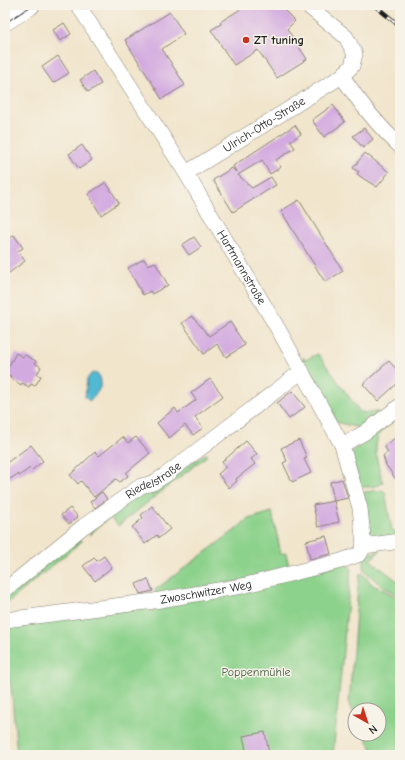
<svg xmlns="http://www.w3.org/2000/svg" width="405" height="760" viewBox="0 0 405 760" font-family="'Comic Neue',sans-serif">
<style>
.green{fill:#8dd28c;stroke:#547754}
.water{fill:#53b8d2;stroke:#386a77}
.building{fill:#d3aae0}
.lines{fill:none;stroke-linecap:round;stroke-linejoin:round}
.street-casing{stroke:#868074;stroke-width:16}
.secondary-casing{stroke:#868074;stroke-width:22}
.street{stroke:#fff;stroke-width:15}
.secondary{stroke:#fff;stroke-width:21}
.tram{stroke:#1c1c1c;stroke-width:1}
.rail-casing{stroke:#1c1c1c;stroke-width:4.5}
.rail{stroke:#f7f3e8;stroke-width:3;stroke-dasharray:9;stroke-linecap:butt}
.poi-dot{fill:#c8321e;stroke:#f7f3e8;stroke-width:1.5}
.labels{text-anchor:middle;stroke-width:3;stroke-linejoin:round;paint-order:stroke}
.poi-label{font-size:12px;font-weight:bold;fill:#1c1c1c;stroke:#f7f3e8;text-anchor:start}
.street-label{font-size:12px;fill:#1c1c1c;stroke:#f7f3e8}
.park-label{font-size:12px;fill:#445c43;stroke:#f7f3e8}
</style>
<rect width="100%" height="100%" fill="#f7f3e8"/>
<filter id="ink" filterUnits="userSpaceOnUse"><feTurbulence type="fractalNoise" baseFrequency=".025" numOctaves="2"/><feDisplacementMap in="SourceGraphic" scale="8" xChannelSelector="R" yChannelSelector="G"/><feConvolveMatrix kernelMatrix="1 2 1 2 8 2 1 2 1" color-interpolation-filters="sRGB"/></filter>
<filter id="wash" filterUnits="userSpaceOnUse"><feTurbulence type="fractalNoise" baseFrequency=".012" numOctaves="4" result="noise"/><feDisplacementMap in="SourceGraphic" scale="16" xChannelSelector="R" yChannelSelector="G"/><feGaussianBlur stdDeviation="0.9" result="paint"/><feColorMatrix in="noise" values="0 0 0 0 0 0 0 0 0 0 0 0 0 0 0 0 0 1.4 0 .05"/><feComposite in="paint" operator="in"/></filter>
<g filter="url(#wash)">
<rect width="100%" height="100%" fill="#f1e5cc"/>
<g class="green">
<polygon points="318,354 360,412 369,413 378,411 374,420 363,429 336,422 301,362 303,357 305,360"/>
<path d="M400 414C396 421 387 425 382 431 370 445 379 467 383 483 378 487 366 488 360 486L351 453 362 442Z"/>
<polygon points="205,454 208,455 118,526 110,517 89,535 93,527 102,519"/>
<polygon points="382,490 385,492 392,531 395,531 397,537 369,539 362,496 365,492"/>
<polygon points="272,512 281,554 286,553 290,572 157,596 155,590 238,528 246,520"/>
<polygon points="77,539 82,541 5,605 5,596"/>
<polygon points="381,550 370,560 400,583 400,595 383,587 364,570 364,559 368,554"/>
<polygon points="346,563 351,568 333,755 17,755 12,696 5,654 5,625 146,607 151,612 167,603"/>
<polygon points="362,573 373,585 400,598 400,755 375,755 364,734 379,734 379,710 355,710 355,715 349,705 358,586 360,574"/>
</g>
<path class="water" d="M92 373H97C106 382 98 394 89 401L85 397 87 379Z"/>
<g id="blocks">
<g class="building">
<polygon points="247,5 279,5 295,21 287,29 307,59 277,78 258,50 234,65 211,30 221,24 220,22"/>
<polygon points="170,12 184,34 162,49 185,85 162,99 125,40"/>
<polygon points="64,23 71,34 60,41 53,30"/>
<polygon points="58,56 69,73 53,83 42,67"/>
<polygon points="93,71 101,84 88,92 80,80"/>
<polygon points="333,105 345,122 324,137 312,120"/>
<polygon points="295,125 301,134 290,141 295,148 276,160 281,167 270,174 262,160 238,175 252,188 271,177 276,185 233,212 213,180 232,168 237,173 233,166"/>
<polygon points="364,128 373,139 363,148 353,136"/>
<polygon points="82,145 92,160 79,169 69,154"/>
<polygon points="365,153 389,172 377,187 364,179 357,174 359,172 353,168"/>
<polygon points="106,182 119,203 101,215 88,194"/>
<polygon points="299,200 343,271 325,282 281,211"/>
<polygon points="14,235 23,248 18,251 25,261 5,276 5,242"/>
<polygon points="194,237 201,247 189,255 182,245"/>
<polygon points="144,259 148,265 155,262 168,285 152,294 150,291 143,295 128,268"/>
<polygon points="192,316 209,336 230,322 245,345 226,357 217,344 204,354 182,323"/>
<polygon points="16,353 23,357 25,355 36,361 35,363 41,367 37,374 41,376 35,386 31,384 29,387 22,383 21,385 10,378 11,376 5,373"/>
<polygon points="389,361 400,373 400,381 378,401 363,384"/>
<polygon points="210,379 223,396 195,417 203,428 193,435 185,425 169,438 157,423 175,408 178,413 196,400 191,393"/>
<polygon points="292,391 305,407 289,419 277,403"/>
<polygon points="123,437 128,443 136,437 150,453 126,473 128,476 120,482 116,479 94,497 81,481 78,484 70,475 95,452 99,456"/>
<polygon points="395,438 400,445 400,485 386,465 383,456 388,452 384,446"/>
<polygon points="299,440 307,458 304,459 311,473 292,482 283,463 287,461 281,448"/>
<polygon points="246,441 257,454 251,459 255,464 236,479 237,481 229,488 218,474 226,467 222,462"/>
<polygon points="31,445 43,461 32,470 30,468 19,476 18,474 5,482 5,464"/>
<polygon points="342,479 348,498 334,501 330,482"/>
<polygon points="102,492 107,499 95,508 90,502"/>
<polygon points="334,501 339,522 318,527 313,505"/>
<polygon points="152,506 170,529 159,538 157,535 145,544 132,527 143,518 141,515"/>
<polygon points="70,508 78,517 69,524 61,515"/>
<polygon points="326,536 331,554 310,559 306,541"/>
<polygon points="104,556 112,567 95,581 83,566 94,558 97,561"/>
<polygon points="148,579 153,591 140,594 136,584"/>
<polygon points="265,732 269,754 247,755 243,736"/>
</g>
</g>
</g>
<g filter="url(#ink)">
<use href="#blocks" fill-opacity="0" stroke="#868074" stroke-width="1"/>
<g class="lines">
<g class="street-casing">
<g id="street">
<path id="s1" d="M78 5 186 173 281 334 342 445 360 508 364 546"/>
<path d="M342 76C359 102 377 125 400 146"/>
<path id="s2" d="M186 173 342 76 352 66 355 54 346 37 307 5"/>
<polyline points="342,445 364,433 400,406"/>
<path id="s3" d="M5 590 84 526 141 486 153 483 164 476 302 371"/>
<path id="s4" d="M5 620 154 601 242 586 341 561 360 554 364 546 400 541"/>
</g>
</g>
<g class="secondary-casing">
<polyline id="secondary" points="5,20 29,5"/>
</g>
<use href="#street" class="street"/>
<use href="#secondary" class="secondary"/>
<polyline class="tram" points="5,23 33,5"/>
<g class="rail-casing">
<polyline id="rail" points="374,5 400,26"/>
</g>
<use href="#rail" class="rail"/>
</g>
</g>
<circle class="poi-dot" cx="246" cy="40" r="4"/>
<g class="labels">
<g class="poi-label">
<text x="254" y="44">ZT tuning</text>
</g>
<g class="street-label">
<text dy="4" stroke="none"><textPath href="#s2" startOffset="92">Ulrich-Otto-Straße</textPath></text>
<text dy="4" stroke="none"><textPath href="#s1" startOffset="309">Hartmannstraße</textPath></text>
<text dy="4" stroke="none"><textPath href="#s3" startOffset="185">Riedelstraße</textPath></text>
<text dy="4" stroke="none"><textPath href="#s4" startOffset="203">Zwoschwitzer Weg</textPath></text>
</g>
<g class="park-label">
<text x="256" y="676">Poppenmühle</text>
</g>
</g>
<rect width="405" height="760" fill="none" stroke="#f7f3e8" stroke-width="20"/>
<g transform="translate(367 722) rotate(141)"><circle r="19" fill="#f7f3e8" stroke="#9f9d96"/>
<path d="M0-3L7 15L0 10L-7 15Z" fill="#c8321e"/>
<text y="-6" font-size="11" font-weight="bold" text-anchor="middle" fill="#1c1c1c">N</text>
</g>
</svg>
